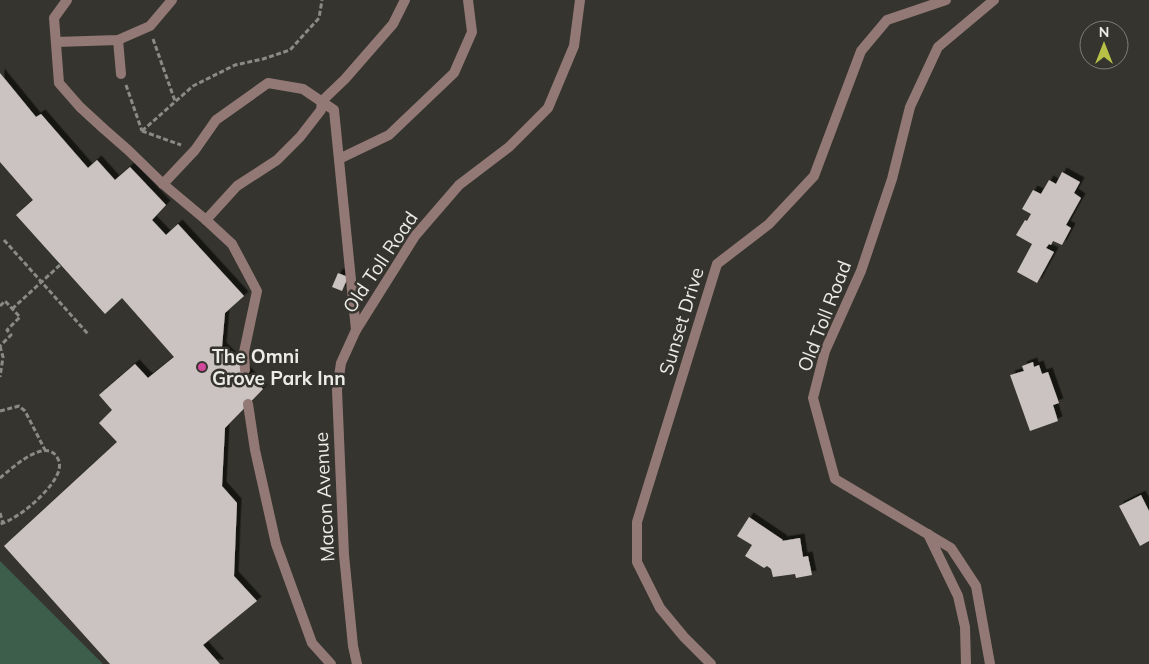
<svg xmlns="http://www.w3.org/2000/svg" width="1149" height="664" viewBox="0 0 1149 664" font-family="Mulish,sans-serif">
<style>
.green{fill:#3d5e4b}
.building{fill:#cbc3c1;filter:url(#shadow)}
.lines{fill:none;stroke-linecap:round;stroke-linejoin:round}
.path{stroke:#8b8b86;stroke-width:3;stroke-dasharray:5 2.5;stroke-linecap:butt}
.lane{stroke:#937976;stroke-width:10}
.street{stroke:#937976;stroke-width:10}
.hotel-dot{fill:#d1479c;stroke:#35342e;stroke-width:2}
.labels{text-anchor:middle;stroke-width:5;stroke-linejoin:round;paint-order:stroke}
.street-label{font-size:19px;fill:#ecece8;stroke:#35342e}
.poi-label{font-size:19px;font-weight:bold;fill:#ecece8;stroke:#35342e;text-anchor:start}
</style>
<defs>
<filter id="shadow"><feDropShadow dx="4.5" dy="-4.5" stdDeviation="0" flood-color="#0009"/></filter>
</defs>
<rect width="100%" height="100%" fill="#35342e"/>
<polygon class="green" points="0,561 103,664 0,664"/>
<g class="building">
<polygon points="0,73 36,117 41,114 88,168 97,160 115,180 130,167 166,205 152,220 166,235 178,224 244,296 225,313 222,347 263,389 225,428 222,486 237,503 234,576 257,601 203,645 220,664 110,664 4,546 117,442 99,423 112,410 99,395 135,364 148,378 174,357 122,298 105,314 16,215 33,200 0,162"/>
<polygon points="1062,172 1080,182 1074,193 1081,198 1066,225 1071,228 1062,245 1053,241 1051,245 1049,244 1046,248 1054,252 1037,283 1017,272 1032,244 1016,235 1025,220 1027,221 1031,214 1022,209 1033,190 1041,194 1049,180 1056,184"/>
<polygon points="338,273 348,277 342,291 332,287"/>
<polygon points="1033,362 1034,367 1039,365 1042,374 1048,372 1059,403 1053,405 1058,421 1030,431 1010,375 1024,371 1022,366"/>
<polygon points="1141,495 1149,511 1149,541 1140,546 1119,506"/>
<polygon points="749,517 783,540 782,541 800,538 803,557 808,556 812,575 796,578 795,574 773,577 771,569 767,566 764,568 745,556 752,545 737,536"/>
</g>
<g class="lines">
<g class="path">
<polyline points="153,39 175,101"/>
<polyline points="126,85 142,131"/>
<polyline points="142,131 193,86 235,65 263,59 290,50 319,18 322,0"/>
<polyline points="142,131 181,145"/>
<polyline points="4,240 88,334"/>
<polyline points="0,306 5,301 20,317 7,330 11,335 0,346"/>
<polyline points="12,309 60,265"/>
<polyline points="0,346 3,357 0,377"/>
<polyline points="0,411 19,406 25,411 45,450"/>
<path d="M0 478C11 469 47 435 58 459 61 465 59 472 56 477 47 494 18 519 0 524"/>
<polyline points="0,513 3,523"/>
</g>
<g class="lane">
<polyline points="67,0 54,18 59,83 80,107 104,129 128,150 163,184 206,220 232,244 257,291 244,352 245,370"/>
<polyline points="118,40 121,74"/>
<polyline points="56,42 118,40 150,26 172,0"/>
<polyline points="339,159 389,135 454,73 472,32 468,0"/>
<polyline points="163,184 195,150 216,120 268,83 303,89 334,110 356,330"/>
<polyline points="206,220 237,186 277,160 300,137 321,110 322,101 345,79 393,24 405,0"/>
<polyline points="248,404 255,450 276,544 312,643 331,664"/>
<polyline points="928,534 958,596 965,627 966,664"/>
</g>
<g class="street">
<polyline points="357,664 353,646 344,555 337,390 341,363 356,330 415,236 459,185 509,147 548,108 574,46 580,0"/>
<polyline points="711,664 684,637 660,608 637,562 637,522 717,264 769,224 814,176 861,51 887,20 946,0"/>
<polyline points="990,664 976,586 951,548 835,479 813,398 825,351 861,271 892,179 910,107 938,47 994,0"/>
</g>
</g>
<circle class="hotel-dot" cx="202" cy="367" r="5"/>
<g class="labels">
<g class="street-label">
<text transform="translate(380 262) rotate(-56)" y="7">Old Toll Road</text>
<text transform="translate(824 316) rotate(-69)" y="7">Old Toll Road</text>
<text transform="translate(681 321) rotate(-73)" y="7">Sunset Drive</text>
<text transform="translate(324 497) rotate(-93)" y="7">Macon Avenue</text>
</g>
<g class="poi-label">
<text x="212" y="363">The Omni<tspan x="212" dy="22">Grove Park Inn</tspan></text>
</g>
</g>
<g transform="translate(1104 45)"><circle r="24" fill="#35342e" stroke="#7e7e78"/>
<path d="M0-4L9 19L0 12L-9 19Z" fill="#b7c147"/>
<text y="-8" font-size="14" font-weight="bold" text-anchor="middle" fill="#ecece8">N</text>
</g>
</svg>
